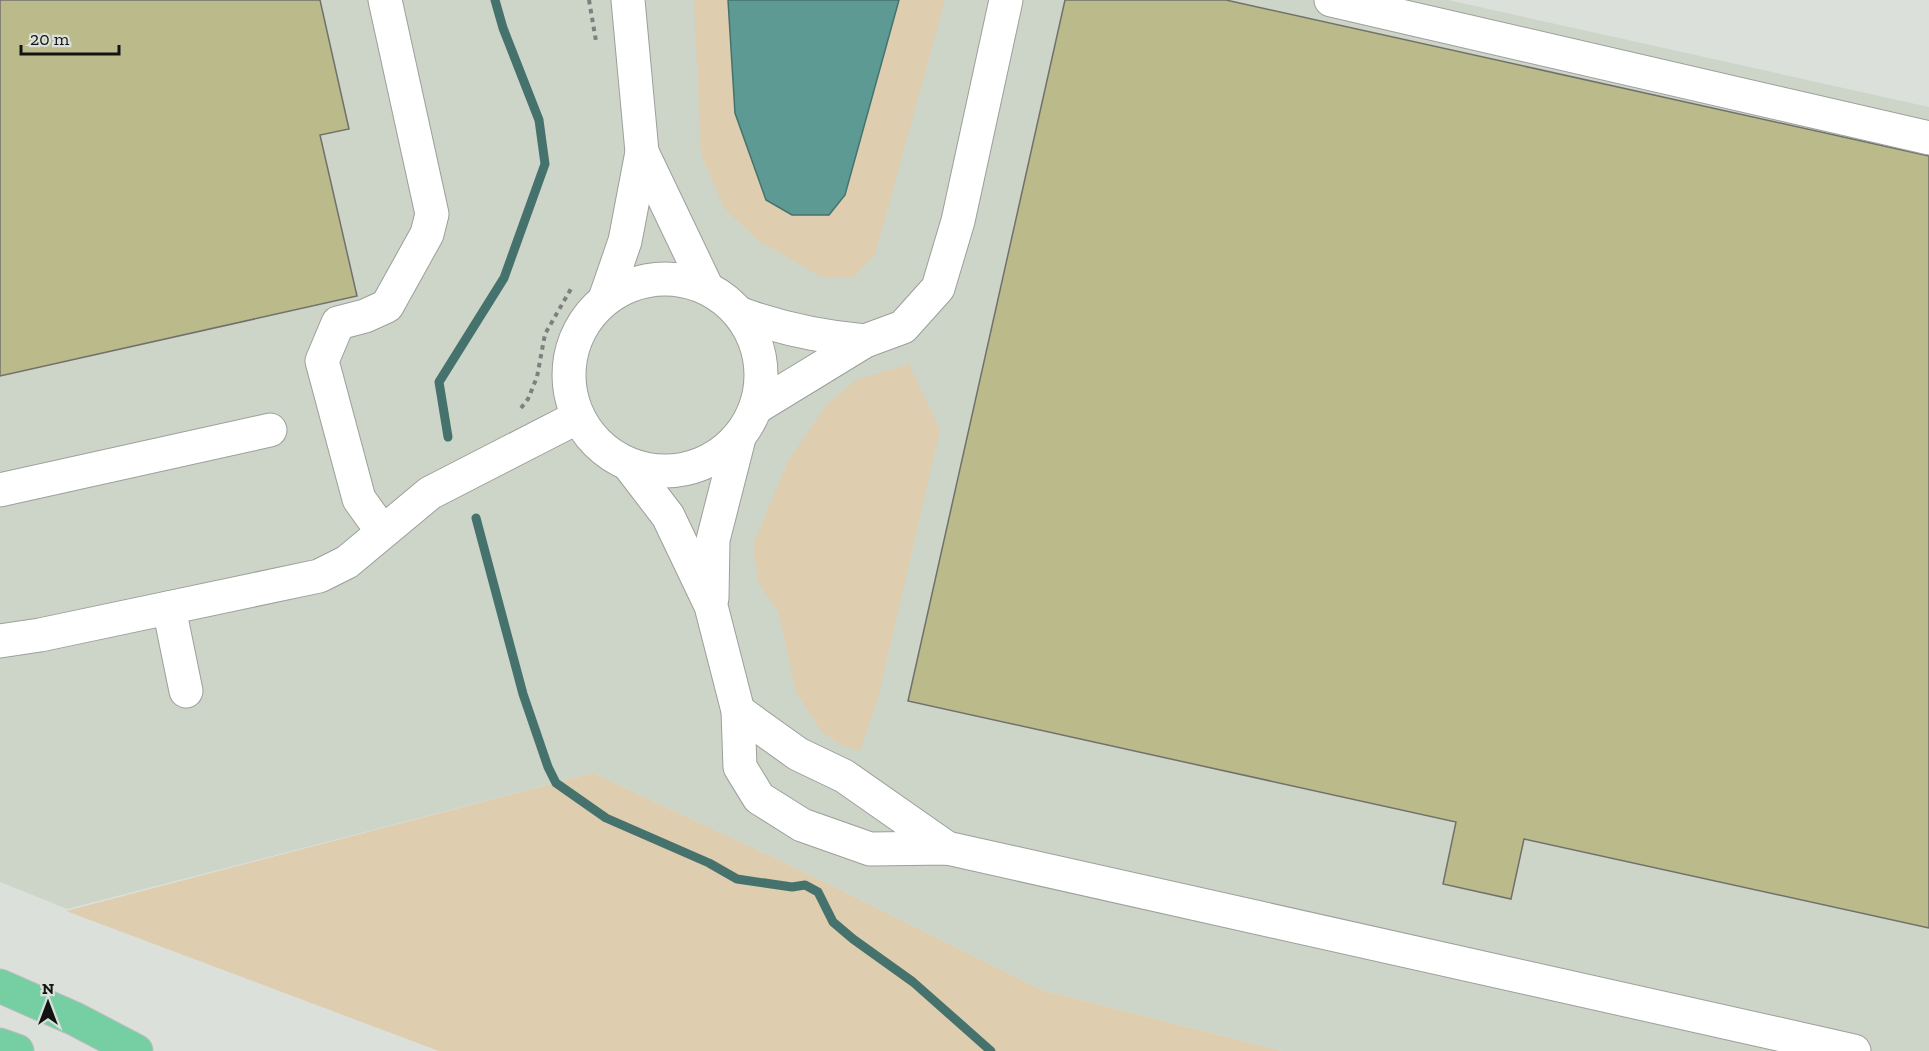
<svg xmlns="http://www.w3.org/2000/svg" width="1929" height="1051" viewBox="0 0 1929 1051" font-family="'Zilla Slab',serif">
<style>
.built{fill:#cdd5c9}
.green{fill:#decdaf}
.water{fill:#5d9a94;stroke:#46726d;stroke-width:1.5}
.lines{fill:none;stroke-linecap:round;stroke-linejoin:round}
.stream{stroke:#46726d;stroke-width:9}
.building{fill:#baba8a;stroke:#71716c;stroke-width:1.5}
.minor-casing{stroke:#9c9f9a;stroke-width:35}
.highway-casing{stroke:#bdbdbd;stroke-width:35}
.path{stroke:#7d807c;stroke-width:4;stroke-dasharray:4.5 4.5;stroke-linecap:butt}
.minor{stroke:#fff;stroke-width:33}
.highway{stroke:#75cfa3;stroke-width:33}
</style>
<rect width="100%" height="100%" fill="#dce0db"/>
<polygon class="built" points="0,0 1448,0 1929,107 1929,1051 1282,1051 1042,990 794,867 593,773 67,909 0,882"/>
<g class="green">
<polygon points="694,0 728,0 735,113 829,215 845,195 899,0 945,0 875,255 853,277 822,277 757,240 724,208 701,154"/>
<polygon points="909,364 940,430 878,698 860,751 841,745 821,731 796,692 779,614 758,582 753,545 788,461 827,404 856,380"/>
<polygon points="593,773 794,867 1042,990 1282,1051 439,1051 66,911"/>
</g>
<polygon class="water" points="728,0 899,0 845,195 829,215 792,215 766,200 735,113"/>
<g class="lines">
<g class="stream">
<polyline points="448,437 439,382 504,278 545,164 539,120 503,28 495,0"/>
<polyline points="476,518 523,694 548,767 556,783 606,818 709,863 737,879 792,887 805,885 818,892 833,922 853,939 913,982 991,1051"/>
</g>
</g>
<g class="building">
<polygon points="0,0 320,0 349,129 320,135 357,296 0,376"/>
<polygon points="1065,0 1226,0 1929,156 1929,928 1524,839 1511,899 1443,884 1456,822 908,701"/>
</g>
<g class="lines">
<g class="minor-casing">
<g id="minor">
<polyline points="1331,0 1929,138"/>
<polyline points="642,152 707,288"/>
<circle cx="665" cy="375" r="96"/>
<polyline points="605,299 625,241 642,152 628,0"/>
<path d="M741 314C782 329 822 337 865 341"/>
<polyline points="757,407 865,341 903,327 938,288 958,221 1006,0"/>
<polyline points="629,465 668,516 711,606 738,711 740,767 759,798 802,825 870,849 947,848 1854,1051"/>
<polyline points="0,490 270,430"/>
<polyline points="382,531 359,499 322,361 338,323 365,316 387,306 427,234 432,214 385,0"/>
<polyline points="712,598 713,540 739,438"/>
<polyline points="169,608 186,691"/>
<polyline points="0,641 40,635 319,576 347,562 430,493 578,417"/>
<polyline points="738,711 798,754 844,776 947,848"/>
</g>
</g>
<g class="highway-casing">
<g id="highway">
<polyline points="0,986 75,1019 136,1051"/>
<polyline points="0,1045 17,1051"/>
</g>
</g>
<g class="path">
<polyline points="589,0 596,41"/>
<polyline points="521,408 528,399 537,377 545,334 572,287"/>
</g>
<use href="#minor" class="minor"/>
<use href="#highway" class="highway"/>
</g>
<g transform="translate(48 1003)" stroke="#dce0db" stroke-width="4.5" paint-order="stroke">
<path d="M0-4.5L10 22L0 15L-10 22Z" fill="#121412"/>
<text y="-9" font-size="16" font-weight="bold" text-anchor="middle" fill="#121412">N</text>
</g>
<path d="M21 45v9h98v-9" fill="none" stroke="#121412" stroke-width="3"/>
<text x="30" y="45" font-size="18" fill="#121412" stroke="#dce0db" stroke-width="4.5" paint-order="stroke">20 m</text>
</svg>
